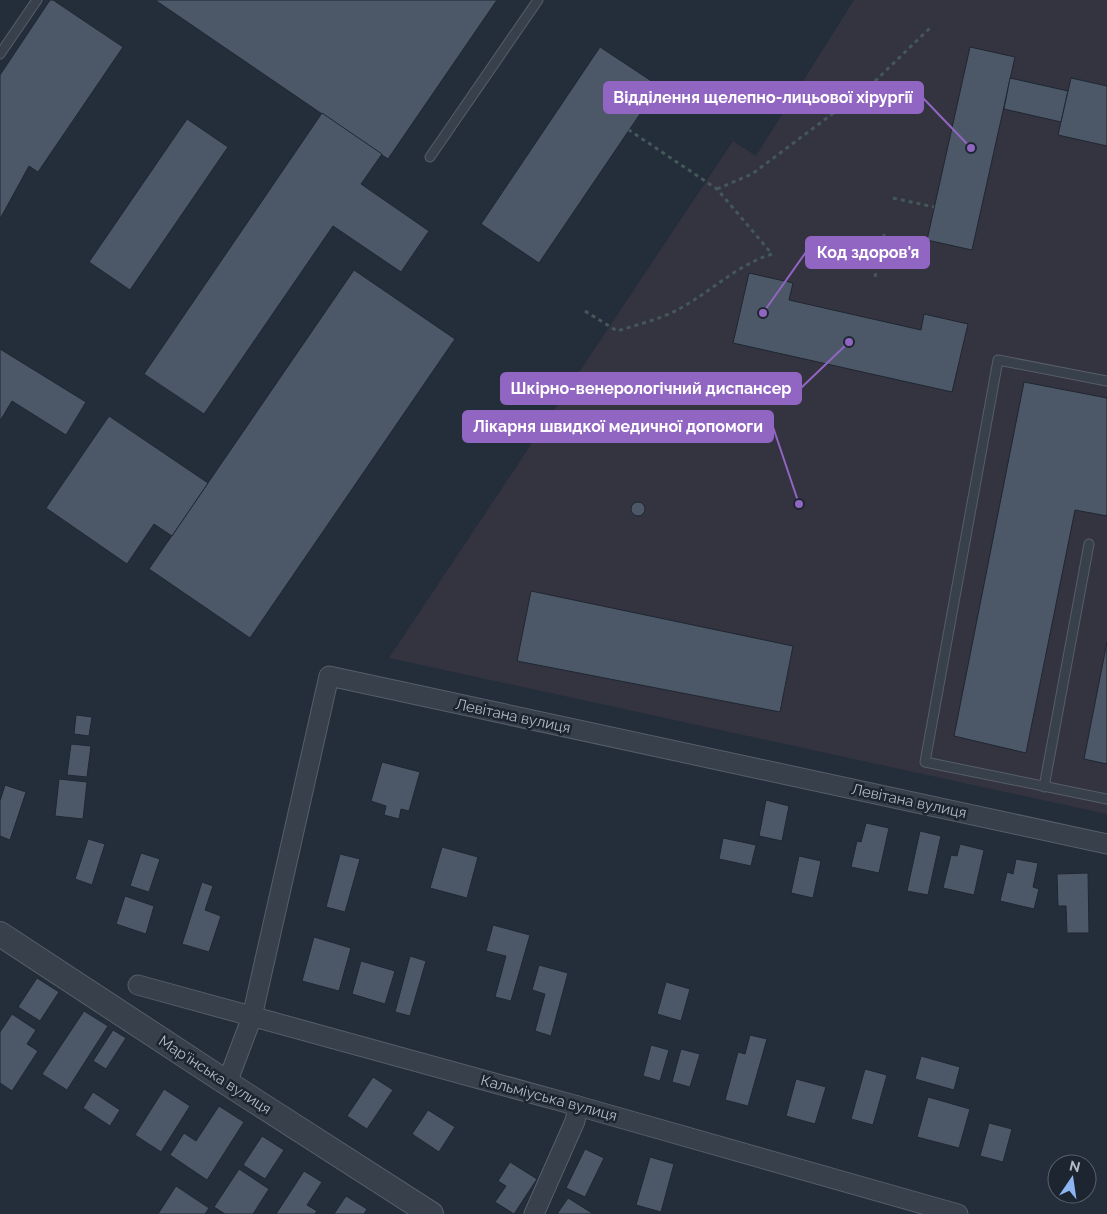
<svg xmlns="http://www.w3.org/2000/svg" width="1107" height="1214" viewBox="0 0 1107 1214" font-family="Raleway,sans-serif">
<style>
.medical{fill:#343340}
.building{fill:#4c5867;stroke:#1f2732}
.lines{fill:none;stroke-linecap:round;stroke-linejoin:round}
.service-casing{stroke:#565e69;stroke-width:11}
.minor-casing{stroke:#565e69;stroke-width:21}
.tertiary-casing{stroke:#565e69;stroke-width:26}
.path{stroke:#445759;stroke-width:3;stroke-dasharray:4 4;stroke-linecap:butt}
.service{stroke:#38404b;stroke-width:9}
.minor{stroke:#38404b;stroke-width:19}
.tertiary{stroke:#38404b;stroke-width:24}
.labels{text-anchor:middle;stroke-width:5;stroke-linejoin:round;paint-order:stroke}
.street-label{font-size:15px;fill:#b3bbc7;stroke:#1d2530}
.leader{fill:none;stroke:#9165c2;stroke-width:2}
.callout-dot{fill:#9165c2;stroke:#1d2530;stroke-width:2}
.callout{fill:#9165c2;stroke:#9165c2;stroke-width:2}
.callout-label{font-size:16px;text-anchor:middle;font-weight:bold;fill:#fff}
</style>
<rect width="100%" height="100%" fill="#242e3b"/>
<polygon class="medical" points="854,0 1107,0 1107,814 389,658 733,141 756,156"/>
<g class="building">
<polygon points="50,0 53,0 123,47 38,172 29,166 0,219 0,75"/>
<polygon points="155,0 497,0 388,159"/>
<polygon points="600,47 659,86 539,263 481,224"/>
<polygon points="970,47 1015,57 972,250 927,240"/>
<polygon points="1010,78 1068,91 1061,122 1004,109"/>
<polygon points="1071,78 1107,86 1107,146 1058,135"/>
<polygon points="322,113 382,154 361,184 429,231 401,272 333,226 204,414 144,374"/>
<polygon points="187,119 228,147 130,290 89,262"/>
<polygon points="354,270 455,339 250,638 149,569"/>
<polygon points="749,273 793,283 789,300 921,330 924,314 968,324 952,392 733,343"/>
<polygon points="0,349 86,402 66,435 12,401 0,421"/>
<polygon points="1024,382 1107,398 1107,516 1075,510 1026,753 954,736"/>
<polygon points="109,416 208,483 172,536 154,524 127,564 46,508"/>
<circle cx="638" cy="509" r="7"/>
<polygon points="531,591 793,646 780,712 517,661"/>
<polygon points="1107,642 1107,764 1084,759"/>
<polygon points="76,715 92,717 89,736 74,734"/>
<polygon points="71,744 91,746 87,777 67,775"/>
<polygon points="382,762 420,772 409,811 401,809 399,819 384,815 386,806 371,801"/>
<polygon points="59,779 87,782 83,819 55,816"/>
<polygon points="5,785 26,792 10,840 0,836 0,801"/>
<polygon points="766,800 789,806 782,841 759,836"/>
<polygon points="866,823 889,828 879,873 851,867 857,841 861,842"/>
<polygon points="920,831 941,836 928,895 907,891"/>
<polygon points="723,838 756,845 751,866 719,859"/>
<polygon points="88,839 105,844 92,885 75,879"/>
<polygon points="960,844 984,850 974,895 943,888 951,855 957,856"/>
<polygon points="442,847 478,857 467,898 430,888"/>
<polygon points="141,853 160,859 149,892 130,886"/>
<polygon points="340,854 360,859 345,912 326,907"/>
<polygon points="799,856 821,861 813,898 791,893"/>
<polygon points="1016,859 1038,863 1033,887 1039,889 1034,909 1000,901 1007,872 1013,874"/>
<polygon points="1088,873 1089,933 1067,933 1066,906 1058,906 1057,874"/>
<polygon points="202,882 213,886 205,910 221,916 209,952 182,944"/>
<polygon points="125,896 154,906 146,934 116,924"/>
<polygon points="493,925 530,935 511,1001 495,997 506,956 486,951"/>
<polygon points="314,937 351,948 339,991 302,981"/>
<polygon points="410,956 426,961 410,1016 395,1012"/>
<polygon points="361,961 395,971 385,1004 352,994"/>
<polygon points="539,965 568,973 551,1036 535,1031 545,994 532,990"/>
<polygon points="37,978 59,992 40,1021 18,1007"/>
<polygon points="666,982 690,989 681,1021 657,1014"/>
<polygon points="84,1011 108,1026 67,1090 42,1074"/>
<polygon points="12,1014 36,1030 27,1044 38,1051 12,1091 0,1083 0,1032"/>
<polygon points="113,1030 126,1038 106,1069 93,1061"/>
<polygon points="750,1035 767,1039 748,1106 725,1100 738,1052 745,1054"/>
<polygon points="651,1045 669,1050 660,1081 643,1076"/>
<polygon points="681,1049 700,1054 690,1087 672,1082"/>
<polygon points="921,1056 960,1067 954,1090 915,1079"/>
<polygon points="865,1069 887,1075 873,1125 851,1119"/>
<polygon points="373,1077 393,1090 367,1129 347,1116"/>
<polygon points="796,1079 826,1087 815,1124 786,1116"/>
<polygon points="164,1089 190,1106 161,1152 135,1135"/>
<polygon points="93,1092 120,1110 110,1126 83,1108"/>
<polygon points="928,1097 970,1109 959,1148 917,1137"/>
<polygon points="219,1106 244,1122 207,1180 170,1155 184,1133 196,1141"/>
<polygon points="428,1110 455,1127 439,1152 412,1134"/>
<polygon points="989,1123 1012,1129 1003,1162 980,1156"/>
<polygon points="262,1136 284,1150 265,1179 243,1165"/>
<polygon points="585,1149 604,1158 585,1197 566,1188"/>
<polygon points="650,1157 674,1164 661,1212 636,1205"/>
<polygon points="510,1162 537,1179 514,1214 495,1202 506,1186 498,1181"/>
<polygon points="239,1169 269,1189 253,1214 225,1214 214,1207"/>
<polygon points="304,1171 322,1182 307,1205 317,1211 315,1214 276,1214"/>
<polygon points="176,1186 209,1208 205,1214 158,1214"/>
<polygon points="346,1196 367,1209 364,1214 334,1214"/>
<polygon points="568,1198 592,1213 591,1214 557,1214"/>
</g>
<g class="lines">
<g class="service-casing">
<g id="service">
<polyline points="0,54 37,0"/>
<polyline points="430,157 538,0"/>
<polyline points="1107,381 998,360 925,762 1107,799"/>
<polyline points="1044,787 1089,544"/>
</g>
</g>
<g class="minor-casing">
<g id="minor">
<polyline points="138,985 578,1106 958,1214"/>
<polyline points="227,1083 252,1017 329,676 1107,844"/>
<polyline points="534,1214 575,1121 578,1106"/>
</g>
</g>
<g class="tertiary-casing">
<polyline id="tertiary" points="0,934 227,1083 431,1214"/>
</g>
<g class="path">
<polyline points="717,189 752,174 871,85 932,26"/>
<polyline points="893,198 934,207"/>
<polyline points="875,277 885,231"/>
<path d="M585 311 617 331C636 325 661 319 679 309 712 291 735 266 772 254L717 189 629 130"/>
</g>
<use href="#service" class="service"/>
<use href="#minor" class="minor"/>
<use href="#tertiary" class="tertiary"/>
</g>
<g class="labels">
<g class="street-label">
<text transform="translate(513 716) rotate(12)" y="5">Левітана вулиця</text>
<text transform="translate(909 801) rotate(12)" y="5">Левітана вулиця</text>
<text transform="translate(215 1075) rotate(33)" y="5">Мар'їнська вулиця</text>
<text transform="translate(549 1098) rotate(15)" y="5">Кальміуська вулиця</text>
</g>
</g>
<path class="leader" d="M971 148L923 98M763 313L806 252M849 342L801 388M799 504L773 427"/>
<g class="callout-dot">
<circle cx="971" cy="148" r="5"/>
<circle cx="763" cy="313" r="5"/>
<circle cx="849" cy="342" r="5"/>
<circle cx="799" cy="504" r="5"/>
</g>
<g class="callout">
<rect x="604" y="82" width="319" height="31" rx="5"/>
<rect x="806" y="237" width="123" height="31" rx="5"/>
<rect x="501" y="373" width="300" height="31" rx="5"/>
<rect x="463" y="411" width="310" height="31" rx="5"/>
</g>
<g class="callout-label">
<text x="763" y="103">Відділення щелепно-лицьової хірургії</text>
<text x="868" y="258">Код здоров'я</text>
<text x="651" y="394">Шкірно-венерологічний диспансер</text>
<text x="618" y="432">Лікарня швидкої медичної допомоги</text>
</g>
<g transform="translate(1072 1179) rotate(13)"><circle r="24" fill="#1d2530" stroke="#59616c"/>
<path d="M0-4L9 19L0 12L-9 19Z" fill="#8db5f2"/>
<text y="-8" font-size="14" font-weight="bold" text-anchor="middle" fill="#b3bbc7">N</text>
</g>
</svg>
